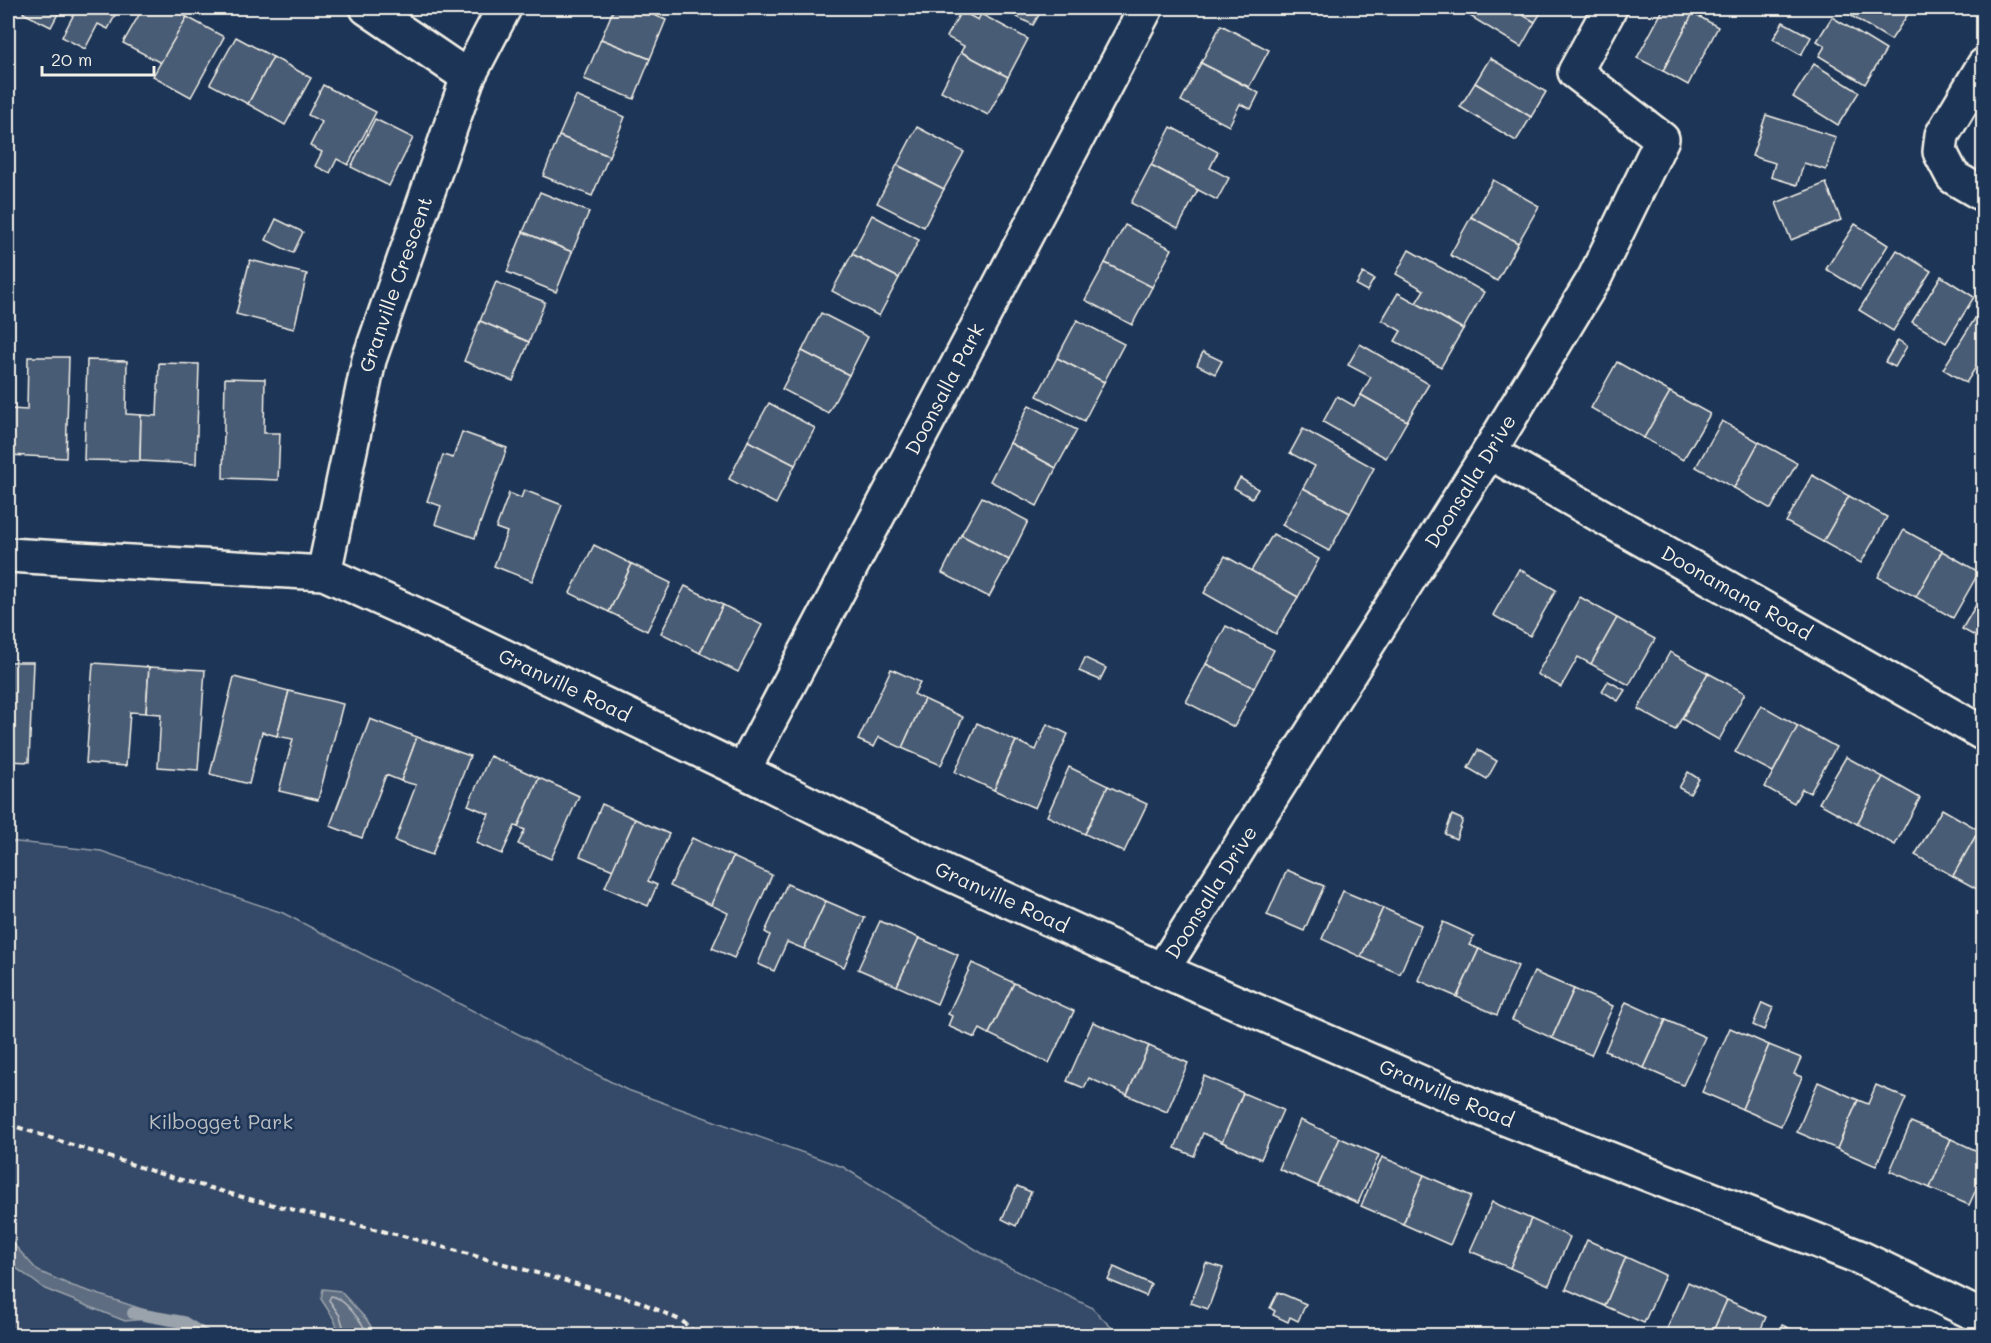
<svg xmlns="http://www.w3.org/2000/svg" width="1991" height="1343" viewBox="0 0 1991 1343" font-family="Mali,sans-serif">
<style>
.green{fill:#354a67;stroke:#949ea8;stroke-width:1.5}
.water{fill:#5e6d82;stroke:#9aa2ab;stroke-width:1.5}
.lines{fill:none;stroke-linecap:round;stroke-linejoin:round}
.shore{stroke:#b8bcbf;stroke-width:1.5}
.stream{stroke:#9aa2ab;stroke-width:12}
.building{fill:#485b74;stroke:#f4f1e8;stroke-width:1.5}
.minor-casing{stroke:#f4f1e8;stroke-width:38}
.path{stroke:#f4f1e8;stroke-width:4;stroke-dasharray:6 4.5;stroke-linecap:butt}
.minor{stroke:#1d3557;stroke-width:33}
.labels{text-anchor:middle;stroke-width:5;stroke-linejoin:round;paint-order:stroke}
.street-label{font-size:20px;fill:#f4f1e8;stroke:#1d3557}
.park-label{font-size:20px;fill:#bbbfc1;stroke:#1d3557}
</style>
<rect width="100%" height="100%" fill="#1d3557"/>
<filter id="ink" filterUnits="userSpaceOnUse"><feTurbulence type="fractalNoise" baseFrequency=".0167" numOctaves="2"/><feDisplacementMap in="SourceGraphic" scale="12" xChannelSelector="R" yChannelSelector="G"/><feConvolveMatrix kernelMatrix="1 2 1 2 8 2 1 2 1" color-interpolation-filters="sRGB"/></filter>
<g filter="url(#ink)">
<polygon class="green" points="8,841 101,851 283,913 625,1089 843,1167 988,1257 1091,1307 1119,1335 8,1336"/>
<g class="water">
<polygon points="8,1229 16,1247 38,1271 70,1285 151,1312 145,1319 125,1321 45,1289 8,1262"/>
<polygon points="323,1289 340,1291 367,1320 376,1335 340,1335 334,1319 321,1299"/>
</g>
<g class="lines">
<path class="shore" d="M346 1336 340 1316 329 1300 331 1296C344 1297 363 1324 369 1336"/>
<polyline class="stream" points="133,1313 183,1322 206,1336"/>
</g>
<g class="building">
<polygon points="26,8 61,8 51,27 23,13"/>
<polygon points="70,8 119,8 108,29 98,24 85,49 62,37 75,12 70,9"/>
<polygon points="143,8 170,8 187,17 161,63 123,43"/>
<polygon points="614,8 637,8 666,20 650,59 601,39"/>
<polygon points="999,8 1043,8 1033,25"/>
<polygon points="1468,8 1511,8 1535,22 1521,47 1465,13"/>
<polygon points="1511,8 1544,8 1535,22"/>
<polygon points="1664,8 1681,8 1693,13 1663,71 1637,58"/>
<polygon points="1838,8 1912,8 1891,40"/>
<polygon points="961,11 978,20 981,14 1028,39 1008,77 961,52 964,46 947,37"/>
<polygon points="1693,13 1718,27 1688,85 1663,71"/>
<polygon points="187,17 224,37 191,97 153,76"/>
<polygon points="1832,17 1886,50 1865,84 1819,56 1825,46 1817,41"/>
<polygon points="1783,22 1811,37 1801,55 1773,39"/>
<polygon points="1221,25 1269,50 1249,87 1201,63"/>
<polygon points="236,37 273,57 248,104 210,84"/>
<polygon points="601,39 650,59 634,99 584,79"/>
<polygon points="961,52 1008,77 988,115 941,91"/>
<polygon points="273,57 311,78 285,125 248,104"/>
<polygon points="1490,58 1546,92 1531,117 1475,83"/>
<polygon points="1201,63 1259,93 1251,109 1240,104 1229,126 1181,101"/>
<polygon points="1814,64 1859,92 1838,125 1793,97"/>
<polygon points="1475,83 1531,117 1516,141 1460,107"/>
<polygon points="323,85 376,112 348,165 337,159 330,173 315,166 322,152 310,146 322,122 308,115"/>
<polygon points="576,96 625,117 609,156 559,136"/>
<polygon points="1766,115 1836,137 1826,170 1804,163 1797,185 1771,177 1775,163 1752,156"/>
<polygon points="375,119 413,138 389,186 351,167"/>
<polygon points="917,127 964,152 944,189 897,165"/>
<polygon points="1171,127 1218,152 1210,168 1229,178 1217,200 1151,165"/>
<polygon points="559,136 609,156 592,196 543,176"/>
<polygon points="897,165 944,189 924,227 877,203"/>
<polygon points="1151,165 1198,190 1178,228 1131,203"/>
<polygon points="1493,180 1539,206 1518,243 1471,217"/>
<polygon points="1826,183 1841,220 1791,240 1776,203"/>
<polygon points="540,192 589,212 572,252 523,232"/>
<polygon points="872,215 919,240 899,278 852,254"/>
<polygon points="1471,217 1518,243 1497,281 1450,255"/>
<polygon points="276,219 303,232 293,253 266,240"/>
<polygon points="1855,224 1888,245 1860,290 1826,269"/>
<polygon points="1125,225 1172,249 1152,287 1105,263"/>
<polygon points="523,232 572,252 556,292 507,272"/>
<polygon points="1409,250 1484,292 1463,329 1416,303 1424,290 1396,274"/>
<polygon points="1897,250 1931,271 1893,331 1859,310"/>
<polygon points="852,254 899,278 879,316 832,291"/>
<polygon points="250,260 307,274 294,329 236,314"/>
<polygon points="1105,263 1152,287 1132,325 1085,300"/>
<polygon points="1363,273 1374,279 1367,291 1356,285"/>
<polygon points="1941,276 1974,297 1946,343 1912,322"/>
<polygon points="496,282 545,302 529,342 480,321"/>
<polygon points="1398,293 1463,329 1441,367 1395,341 1401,331 1382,320"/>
<polygon points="1984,304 1984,365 1979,362 1966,383 1943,369"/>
<polygon points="821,313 868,337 849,375 802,351"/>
<polygon points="1077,320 1124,344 1104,382 1057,358"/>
<polygon points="480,321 529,342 513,381 464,361"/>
<polygon points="1898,340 1907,346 1895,367 1885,362"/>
<polygon points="1360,344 1429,384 1407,421 1361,395 1371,377 1348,365"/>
<polygon points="802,351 849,375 828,413 782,389"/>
<polygon points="1203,352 1222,361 1215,374 1197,365"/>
<polygon points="28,357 69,357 66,458 9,455 11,409 27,410"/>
<polygon points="1057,358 1104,382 1084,421 1037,396"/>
<polygon points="87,360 127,361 126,414 141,415 140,461 84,460"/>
<polygon points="1617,362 1670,392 1644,438 1591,408"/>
<polygon points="159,363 199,364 196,464 140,461 141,415 157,416"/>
<polygon points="225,378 265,379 264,433 280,433 278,480 223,478"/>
<polygon points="1670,392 1710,414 1683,460 1644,438"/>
<polygon points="1361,395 1407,421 1386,458 1323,422 1337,396 1354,406"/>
<polygon points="769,403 815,428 795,465 748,441"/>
<polygon points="1029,405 1077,430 1056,468 1010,443"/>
<polygon points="8,409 11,409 9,455 8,455"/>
<polygon points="1722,421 1759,442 1734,488 1696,467"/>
<polygon points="1303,429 1374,468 1350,513 1303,488 1315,466 1290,453"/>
<polygon points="462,432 507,448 475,538 435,524 441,506 427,501 443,455 453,458"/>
<polygon points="748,441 795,465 776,504 729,479"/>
<polygon points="1759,442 1797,463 1771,509 1734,488"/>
<polygon points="1010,443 1056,468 1037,506 990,481"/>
<polygon points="1812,475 1849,496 1823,542 1786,522"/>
<polygon points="1240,478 1258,489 1252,498 1234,488"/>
<polygon points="1303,488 1350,513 1329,551 1282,525"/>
<polygon points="524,490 562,505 532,581 494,566 507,532 496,528 509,493 521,498"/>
<polygon points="1849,496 1887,517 1861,563 1823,542"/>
<polygon points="982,497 1028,521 1009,560 961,535"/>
<polygon points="1904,530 1942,551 1916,597 1878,577"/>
<polygon points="1273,534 1319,559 1298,597 1251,571"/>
<polygon points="961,535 1009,560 989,597 942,573"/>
<polygon points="594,545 632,564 609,612 570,593"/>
<polygon points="1942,551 1979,572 1953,618 1916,597"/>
<polygon points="1225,556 1298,597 1276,634 1204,593"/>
<polygon points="632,564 671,583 647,631 609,612"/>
<polygon points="1519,569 1556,590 1530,636 1493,615"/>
<polygon points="685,586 723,605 700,653 661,633"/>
<polygon points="1984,591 1984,641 1962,629"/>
<polygon points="1580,597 1617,618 1591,664 1578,657 1561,687 1537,674"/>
<polygon points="723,605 762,625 738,672 700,653"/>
<polygon points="1617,618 1655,639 1629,685 1591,664"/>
<polygon points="1226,626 1274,650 1254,688 1206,664"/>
<polygon points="1670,652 1708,673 1675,730 1638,709"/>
<polygon points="1085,658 1106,668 1100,680 1079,671"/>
<polygon points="8,662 33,662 29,762 8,761"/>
<polygon points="93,663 149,667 146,713 130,712 126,766 86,763"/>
<polygon points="1206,664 1254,688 1234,727 1186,702"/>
<polygon points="149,667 205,670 198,770 158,767 161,714 146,713"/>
<polygon points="891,669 920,682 914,694 924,699 902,748 879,737 874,747 858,740"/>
<polygon points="1708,673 1745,693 1719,740 1682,719"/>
<polygon points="234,677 289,691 277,736 262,732 249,784 210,774"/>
<polygon points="1608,681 1625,690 1618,701 1602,691"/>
<polygon points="289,691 343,704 318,800 279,791 293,739 277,736"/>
<polygon points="924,699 963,717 941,765 902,748"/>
<polygon points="1761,705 1798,726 1773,772 1735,752"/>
<polygon points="370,719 417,737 401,781 386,775 362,838 330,826"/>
<polygon points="977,723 1016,741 994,790 955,772"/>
<polygon points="1047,724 1068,734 1035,808 994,790 1016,741 1036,750"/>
<polygon points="1798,726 1836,747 1810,793 1802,789 1794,803 1765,787"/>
<polygon points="417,737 470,756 432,855 395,841 416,785 401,781"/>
<polygon points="1478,750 1497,761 1487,779 1468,768"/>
<polygon points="490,756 539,778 518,827 515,826 502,854 476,843 489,814 468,805"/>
<polygon points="1846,757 1883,777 1857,824 1819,803"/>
<polygon points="1069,767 1108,786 1085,834 1047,816"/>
<polygon points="1688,772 1699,779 1690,794 1679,788"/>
<polygon points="1883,777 1920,798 1895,845 1857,824"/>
<polygon points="539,778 579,796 551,859 518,844 525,830 518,827"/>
<polygon points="1108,786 1147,804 1124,852 1085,834"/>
<polygon points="602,804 635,819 613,870 580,856"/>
<polygon points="1942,809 1979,830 1953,876 1915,855"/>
<polygon points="1452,815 1463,820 1456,839 1445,834"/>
<polygon points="635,819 669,834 648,881 657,885 648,906 605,887"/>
<polygon points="1979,830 1984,832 1984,893 1953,876"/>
<polygon points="692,838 733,857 711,905 670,886"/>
<polygon points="733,857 772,875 734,958 712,948 728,913 711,905"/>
<polygon points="1287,870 1324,886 1304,931 1267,915"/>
<polygon points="787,884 826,901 804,949 787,942 774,971 758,964 770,935 765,932"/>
<polygon points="1343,891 1383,908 1361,957 1322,939"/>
<polygon points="826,901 865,918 844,967 804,949"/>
<polygon points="1383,908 1421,925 1400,974 1361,957"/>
<polygon points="880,921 919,938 897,986 858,969"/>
<polygon points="1443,922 1474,936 1469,945 1479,949 1457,997 1418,980"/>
<polygon points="919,938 958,955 937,1004 897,986"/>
<polygon points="1479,949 1518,966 1497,1015 1457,997"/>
<polygon points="972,963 1014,983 989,1034 980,1029 975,1038 948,1026 952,1016 948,1014"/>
<polygon points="1534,972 1574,989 1552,1038 1512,1020"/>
<polygon points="1014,983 1074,1011 1049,1063 989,1034"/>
<polygon points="1574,989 1613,1006 1591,1055 1552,1038"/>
<polygon points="1626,1002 1666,1020 1644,1068 1605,1051"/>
<polygon points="1762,1003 1773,1008 1764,1030 1753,1025"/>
<polygon points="1666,1020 1705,1037 1683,1085 1644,1068"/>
<polygon points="1093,1022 1149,1046 1127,1095 1089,1078 1084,1088 1067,1081"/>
<polygon points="1730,1028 1769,1045 1742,1109 1702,1092"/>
<polygon points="1769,1045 1801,1058 1794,1074 1802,1077 1781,1126 1742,1109"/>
<polygon points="1149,1046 1188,1063 1167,1112 1127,1095"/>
<polygon points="1204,1076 1243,1093 1222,1142 1203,1133 1194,1156 1175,1148"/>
<polygon points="1818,1082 1858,1100 1837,1149 1797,1132"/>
<polygon points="1876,1085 1906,1098 1876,1166 1837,1149 1858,1100 1868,1104"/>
<polygon points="1243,1093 1283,1110 1261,1159 1222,1142"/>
<polygon points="1300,1120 1340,1138 1318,1186 1279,1169"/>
<polygon points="1911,1122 1951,1139 1930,1188 1890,1171"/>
<polygon points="1340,1138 1379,1155 1358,1203 1318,1186"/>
<polygon points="1951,1139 1984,1154 1984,1172 1969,1205 1930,1188"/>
<polygon points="1382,1157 1424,1175 1403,1224 1361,1206"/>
<polygon points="1424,1175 1471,1196 1450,1245 1403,1224"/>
<polygon points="1017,1186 1031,1192 1016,1226 1002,1219"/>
<polygon points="1492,1202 1531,1219 1510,1268 1470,1251"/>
<polygon points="1531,1219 1570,1237 1549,1285 1510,1268"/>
<polygon points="1587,1240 1626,1257 1605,1306 1566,1289"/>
<polygon points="1626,1257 1665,1275 1644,1323 1605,1306"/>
<polygon points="1206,1263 1223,1268 1208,1309 1191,1303"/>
<polygon points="1114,1267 1151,1284 1146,1296 1108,1280"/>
<polygon points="1688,1282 1727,1300 1711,1336 1676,1336 1666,1331"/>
<polygon points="1278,1292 1306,1304 1298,1321 1290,1317 1288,1322 1273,1315 1275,1311 1270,1308"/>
<polygon points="1727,1300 1766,1317 1758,1336 1711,1336"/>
<polygon points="1782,1325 1806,1336 1777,1336"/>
</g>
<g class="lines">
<g class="minor-casing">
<g id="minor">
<polyline points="367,8 468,77"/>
<polyline points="1984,65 1942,135 1940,152 1953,177 1984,195"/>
<path id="s1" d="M1489 452 1984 734"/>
<path id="s2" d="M8 555 324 573 439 625 743 771 946 872 1162 970 1479 1108 1859 1257 1984 1318"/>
<path id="s3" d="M324 573 369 360 468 77 504 8"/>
<path id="s4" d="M743 771 1146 8"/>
<path id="s5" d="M1162 970 1489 452 1595 277 1662 139 1575 72 1610 8"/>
</g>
</g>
<polyline class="path" points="8,1124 164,1175 253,1200 403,1236 638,1301 682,1321 699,1336"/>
<use href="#minor" class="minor"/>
</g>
</g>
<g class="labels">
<g class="street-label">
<text dy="7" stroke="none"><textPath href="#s3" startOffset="298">Granville Crescent</textPath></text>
<text dy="7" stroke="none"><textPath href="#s4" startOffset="432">Doonsalla Park</textPath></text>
<text dy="7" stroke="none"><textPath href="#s5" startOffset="578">Doonsalla Drive</textPath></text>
<text dy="7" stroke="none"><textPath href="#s1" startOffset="285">Doonamana Road</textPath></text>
<text dy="7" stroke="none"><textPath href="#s2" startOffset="582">Granville Road</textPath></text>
<text dy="7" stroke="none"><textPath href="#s5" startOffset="92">Doonsalla Drive</textPath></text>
<text dy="7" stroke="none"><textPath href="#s2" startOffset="1068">Granville Road</textPath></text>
<text dy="7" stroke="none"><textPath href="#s2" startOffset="1554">Granville Road</textPath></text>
</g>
<g class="park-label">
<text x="221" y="1129">Kilbogget Park</text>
</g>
</g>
<rect width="1991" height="1343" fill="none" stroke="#1d3557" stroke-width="30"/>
<rect x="15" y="15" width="1961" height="1313" fill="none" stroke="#f4f1e8" stroke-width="2" filter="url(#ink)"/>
<path d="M42 66v9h112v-9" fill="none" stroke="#f4f1e8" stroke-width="3"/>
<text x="51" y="66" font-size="18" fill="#f4f1e8" stroke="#1d3557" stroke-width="4.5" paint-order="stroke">20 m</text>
</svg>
